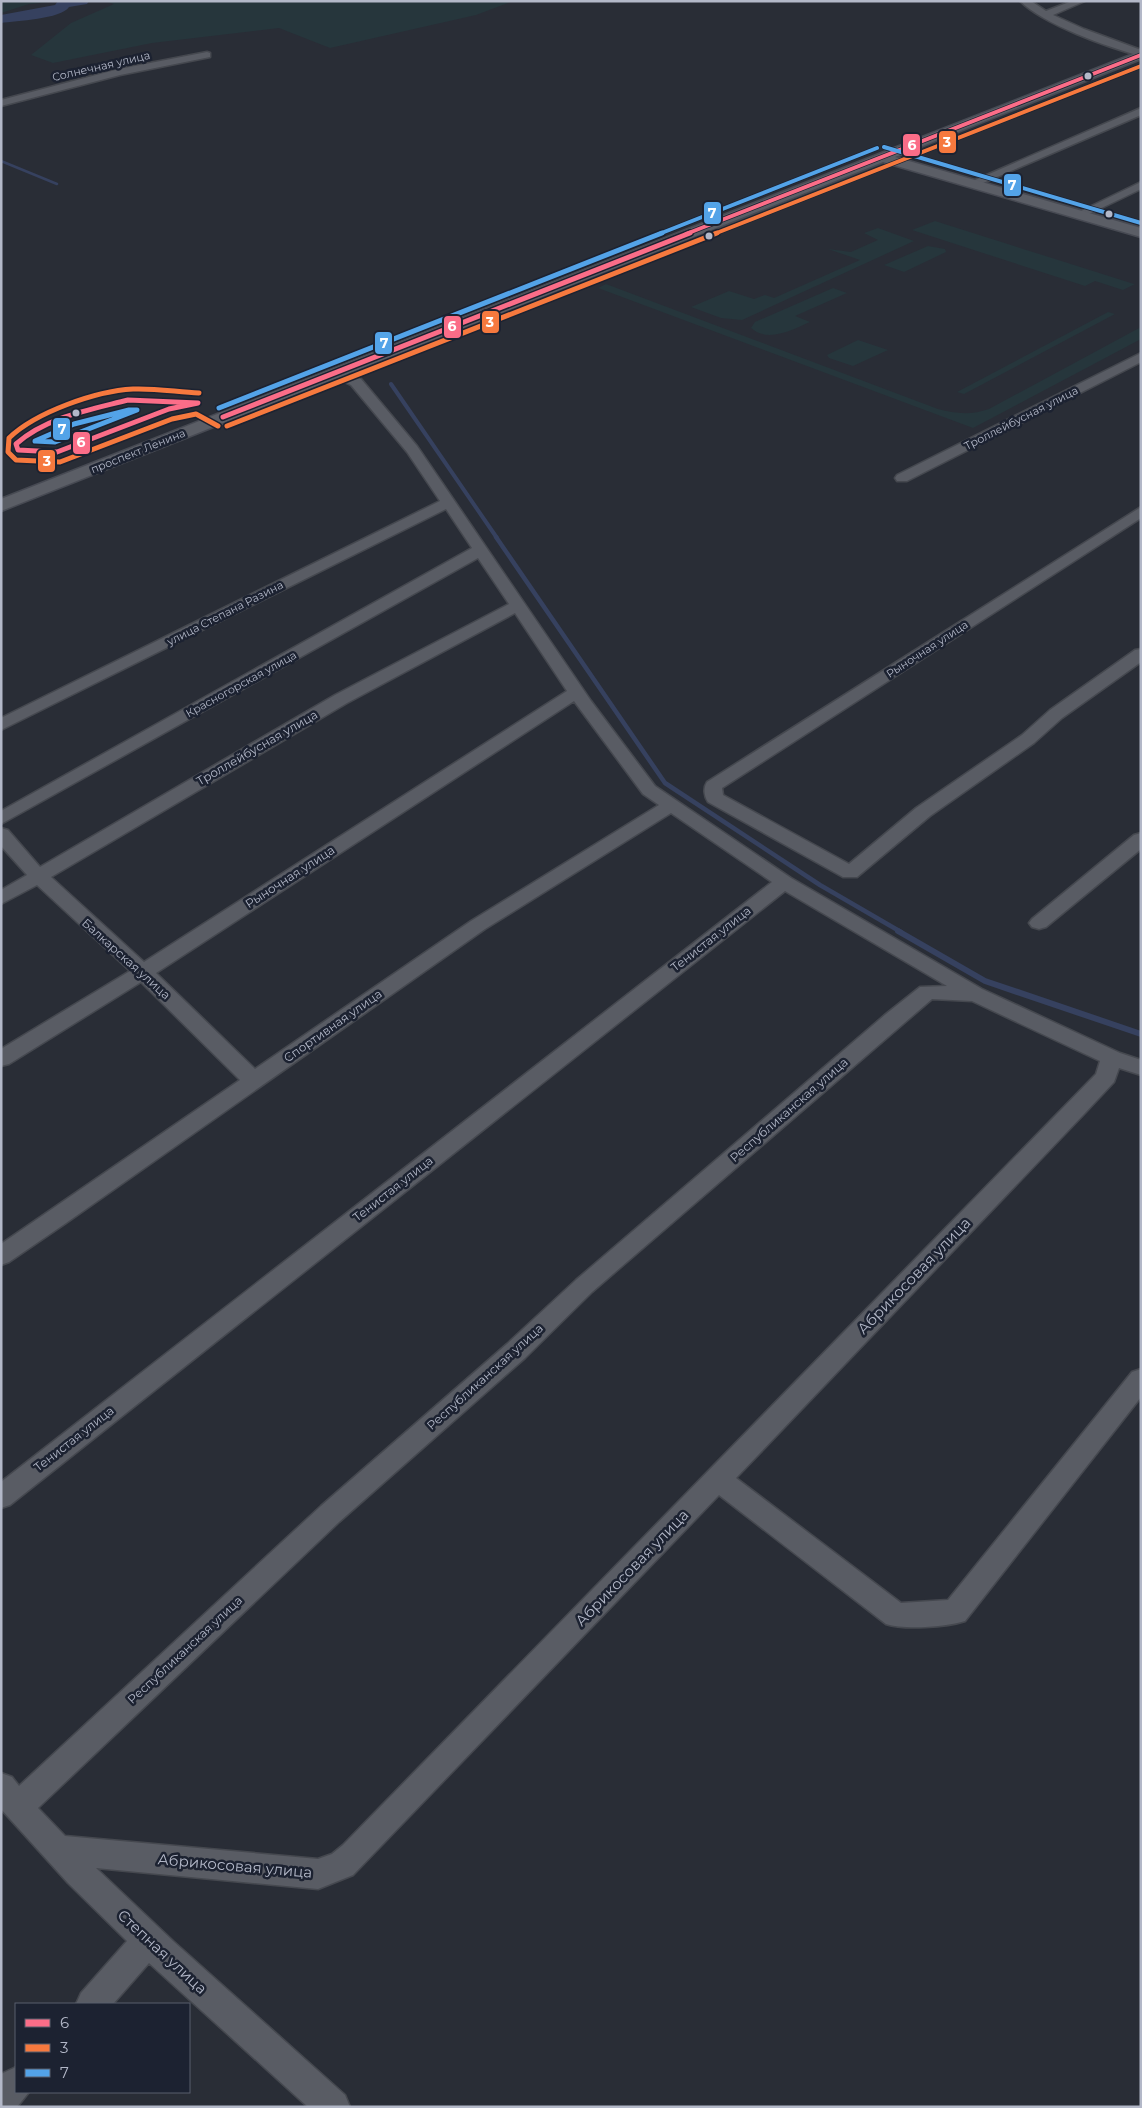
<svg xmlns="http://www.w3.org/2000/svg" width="1142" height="2108" viewBox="0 0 1142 2108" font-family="Montserrat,sans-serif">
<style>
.green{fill:#26363c}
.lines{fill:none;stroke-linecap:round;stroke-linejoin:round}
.stream-far3{stroke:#36415f;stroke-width:2.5}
.stream-far2{stroke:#36415f;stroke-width:4}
.stream-far1{stroke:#36415f;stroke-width:4.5}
.stream{stroke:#36415f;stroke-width:6}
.river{fill:#36415f;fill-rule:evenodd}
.minor-casing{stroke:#45484f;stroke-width:3}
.major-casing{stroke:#474a53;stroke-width:3}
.minor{fill:#595c64;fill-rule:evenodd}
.major{fill:#5b5e66;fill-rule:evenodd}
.bus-1-far1-casing{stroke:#1c2231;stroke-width:5.5}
.bus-1-casing{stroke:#1c2231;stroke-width:8}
.bus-2-far1-casing{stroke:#1c2231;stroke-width:5.5}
.bus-2-casing{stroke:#1c2231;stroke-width:8}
.bus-3-far1-casing{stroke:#1c2231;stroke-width:5.5}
.bus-3-casing{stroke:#1c2231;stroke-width:8}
.bus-1-far1{stroke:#fb6d88;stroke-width:4}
.bus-1{stroke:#fb6d88;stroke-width:5}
.bus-2-far1{stroke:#f6793e;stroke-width:4}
.bus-2{stroke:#f6793e;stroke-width:5}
.bus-3-far1{stroke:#53a3e8;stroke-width:4}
.bus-3{stroke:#53a3e8;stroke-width:5}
.bus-dot{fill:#b3b8c8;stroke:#1c2231;stroke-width:2}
.labels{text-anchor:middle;stroke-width:5;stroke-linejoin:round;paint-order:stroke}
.far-street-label{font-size:11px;fill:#b3b8c8;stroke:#1c2231}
.street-label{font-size:12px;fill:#b3b8c8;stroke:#1c2231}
.near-street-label{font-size:15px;fill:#b3b8c8;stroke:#1c2231}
.line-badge{stroke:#1c2231;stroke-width:2}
.badge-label{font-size:14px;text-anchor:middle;font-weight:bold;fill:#fff}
</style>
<rect width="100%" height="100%" fill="#292d36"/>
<g class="green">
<polygon points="1,1 60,1 29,4 1,13"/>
<polygon points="105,1 513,1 476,15 330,48 279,28 152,43 53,63 31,55 71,23 114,4"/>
<polygon points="935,221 1134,284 1135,284 1123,290 1095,281 1085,286 912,230"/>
<polygon points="878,228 914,241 742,320 721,318 691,307 729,291 754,299 765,295 774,298 860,260 828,249 851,252 878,240 864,233"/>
<polygon points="928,246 945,249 946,252 904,272 884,265"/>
<path d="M606 284 938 409C956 414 972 415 989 409L1141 327V339L973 428 598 288Z"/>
<path d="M833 288 847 293 795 316 810 322C792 330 768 343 751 328L755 322Z"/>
<polygon points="1108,312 1115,314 964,394 957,392"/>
<polygon points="858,340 888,350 853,366 829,358 827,355"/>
</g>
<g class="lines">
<polyline class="stream-far3" points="1,161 57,184"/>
<polyline class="stream-far2" points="391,384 497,538"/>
<polyline class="stream-far1" points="496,537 665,783 820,885 901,932"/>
<polyline class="stream" points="898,931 985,981 1141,1034"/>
<path class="river" d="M58 1H89L87 4 69 7C61 19 16 21 1 23V15L55 5Z"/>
<g class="minor-casing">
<g id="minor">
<path d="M1020 1H1031L1046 11 1072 1H1085L1053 15 1084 29 1141 50V56C1107 47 1043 24 1020 1Z"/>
<polygon points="207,52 210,53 210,57 120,75 1,106 1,100 119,69"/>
<polygon points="1141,108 1141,115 983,183 979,184 973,181"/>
<polygon points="1141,182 1141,189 1089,214 1081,214 1079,212"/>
<polygon points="1141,353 1141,362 907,481 897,481 895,478 897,475"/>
<path d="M336 369 361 379 417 446 591 701 655 786 791 878 982 989 1120 1053 1141 1060V1075L1119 1068 1114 1082 1084 1114 736 1478 901 1603 948 1600 1132 1372 1141 1369V1397L965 1621C947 1627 904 1630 886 1624L719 1495 353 1875 318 1889 96 1868 173 1941 345 2095 350 2107H308L149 1963 113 2004H76L81 1993 127 1941 68 1883 1 1809V1773L12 1777 19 1786 321 1506 507 1344 576 1280 886 1014 920 987 947 986 785 891 10 1505 1 1508V1482L772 882 671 813 485 929 66 1223 9 1262 1 1265V1244L240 1080 141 982 9 1064 1 1066V1049L130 971 37 885 1 904V890L27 875 1 846V828L8 830 40 867 335 695 509 604 478 558 1 824V811L472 548 446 509 1 730V718L440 501 407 452 351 385 331 376 329 373ZM515 613 567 691 144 962 51 877 347 703ZM574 701 643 794 659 805 471 921 255 1069 156 973ZM932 999 972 1001 1100 1061 1096 1074 343 1845 332 1854 318 1859 65 1836 38 1808 339 1522 525 1358 592 1292Z"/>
<path d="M1141 507V518L722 788 723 795 849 864 916 808 1022 735 1050 710 1135 650 1141 649V662L1062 718 1034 743 930 816 857 877H843L708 802C704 796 703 788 707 782Z"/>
<polygon points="1141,833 1141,849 1046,927 1039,929 1032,927 1029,923 1032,919 1134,835"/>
<polygon points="16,2067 16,2092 29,2092 17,2107 1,2107 1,2074"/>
</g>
</g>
<g class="major-casing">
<polygon id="major" points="1141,51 1141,59 895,157 1141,228 1141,237 883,162 1,511 1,499"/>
</g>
<use href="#minor" class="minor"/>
<use href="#major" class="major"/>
<g class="bus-1-far1-casing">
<polyline id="bus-1-far1" points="686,234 1141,55"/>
</g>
<g class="bus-1-casing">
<g id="bus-1">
<path d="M128 400 198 403 169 409 57 452 18 450 16 444C47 417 89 410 128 400Z"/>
<polyline points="223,417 690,233"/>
</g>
</g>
<g class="bus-2-far1-casing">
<polyline id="bus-2-far1" points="714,234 1141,66"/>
</g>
<g class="bus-2-casing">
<g id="bus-2">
<path d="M199 393C177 392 155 388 133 389 96 391 36 412 9 438L8 452 16 460 60 462 172 419 196 414 218 426"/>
<polyline points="227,426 717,233"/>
</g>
</g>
<g class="bus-3-far1-casing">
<g id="bus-3-far1">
<polyline points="884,147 1141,223"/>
<polyline points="659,234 877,148"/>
</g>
</g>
<g class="bus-3-casing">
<g id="bus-3">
<polyline points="219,408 662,233"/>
<polygon points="129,410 137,410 55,442 35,441 74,424"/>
</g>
</g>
<use href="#bus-1-far1" class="bus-1-far1"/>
<use href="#bus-1" class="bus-1"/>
<use href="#bus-2-far1" class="bus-2-far1"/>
<use href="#bus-2" class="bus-2"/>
<use href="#bus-3-far1" class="bus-3-far1"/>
<use href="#bus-3" class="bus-3"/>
</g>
<g class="bus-dot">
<circle cx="1088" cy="76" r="4.5"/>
<circle cx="1109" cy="214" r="4.5"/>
<circle cx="709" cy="236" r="4.5"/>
<circle cx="76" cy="413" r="4.5"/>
</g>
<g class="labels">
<g class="far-street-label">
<text transform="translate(101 66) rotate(-13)" y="4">Солнечная улица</text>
<text transform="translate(1021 418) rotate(-27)" y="4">Троллейбусная улица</text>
<text transform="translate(138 451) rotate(-22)" y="4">проспект Ленина</text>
<text transform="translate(225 613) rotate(-27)" y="4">улица Степана Разина</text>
<text transform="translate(927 649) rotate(-33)" y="4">Рыночная улица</text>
<text transform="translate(241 684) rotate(-29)" y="4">Красногорская улица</text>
</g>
<g class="street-label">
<text transform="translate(257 748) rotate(-30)" y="4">Троллейбусная улица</text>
<text transform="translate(290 877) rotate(-33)" y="4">Рыночная улица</text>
<text transform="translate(711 939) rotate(-38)" y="4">Тенистая улица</text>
<text transform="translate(126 959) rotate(42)" y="4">Балкарская улица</text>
<text transform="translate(333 1026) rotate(-35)" y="4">Спортивная улица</text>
<text transform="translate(789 1110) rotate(-41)" y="4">Республиканская улица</text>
<text transform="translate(393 1189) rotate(-38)" y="4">Тенистая улица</text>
<text transform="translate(485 1377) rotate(-42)" y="4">Республиканская улица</text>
<text transform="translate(74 1439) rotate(-38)" y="4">Тенистая улица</text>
<text transform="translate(185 1650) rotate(-43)" y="4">Республиканская улица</text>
</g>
<g class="near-street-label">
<text transform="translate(914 1276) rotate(-46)" y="5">Абрикосовая улица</text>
<text transform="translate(632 1568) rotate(-46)" y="5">Абрикосовая улица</text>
<text transform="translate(235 1866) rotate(5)" y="5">Абрикосовая улица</text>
<text transform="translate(162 1952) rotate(43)" y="5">Степная улица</text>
</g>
</g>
<g class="line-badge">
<rect x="938" y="130" width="19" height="24" rx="5" fill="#f6793e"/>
<rect x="902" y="133" width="19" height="24" rx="5" fill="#fb6d88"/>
<rect x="1003" y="173" width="19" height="24" rx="5" fill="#53a3e8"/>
<rect x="703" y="201" width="19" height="24" rx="5" fill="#53a3e8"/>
<rect x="481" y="310" width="19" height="24" rx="5" fill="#f6793e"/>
<rect x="443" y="315" width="19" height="24" rx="5" fill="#fb6d88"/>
<rect x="374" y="331" width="19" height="24" rx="5" fill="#53a3e8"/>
<rect x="52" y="417" width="19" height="24" rx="5" fill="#53a3e8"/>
<rect x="72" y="431" width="19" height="24" rx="5" fill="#fb6d88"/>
<rect x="37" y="449" width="19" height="24" rx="5" fill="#f6793e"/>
</g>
<g class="badge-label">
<text x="947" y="147">3</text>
<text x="912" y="150">6</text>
<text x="1012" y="190">7</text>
<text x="712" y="218">7</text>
<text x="490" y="327">3</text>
<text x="452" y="331">6</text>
<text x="384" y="348">7</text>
<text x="62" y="434">7</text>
<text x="81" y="447">6</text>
<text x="47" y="466">3</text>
</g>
<rect width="1142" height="2108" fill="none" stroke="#b3b8c8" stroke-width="5"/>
<rect x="15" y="2003" width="175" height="90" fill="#1c2231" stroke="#585e6d"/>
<rect x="25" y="2019" width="25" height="8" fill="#fb6d88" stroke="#585e6d"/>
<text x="60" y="2028" font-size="15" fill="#b3b8c8">6</text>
<rect x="25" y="2044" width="25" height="8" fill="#f6793e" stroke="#585e6d"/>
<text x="60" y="2053" font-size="15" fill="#b3b8c8">3</text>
<rect x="25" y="2069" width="25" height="8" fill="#53a3e8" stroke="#585e6d"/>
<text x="60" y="2078" font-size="15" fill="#b3b8c8">7</text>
</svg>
